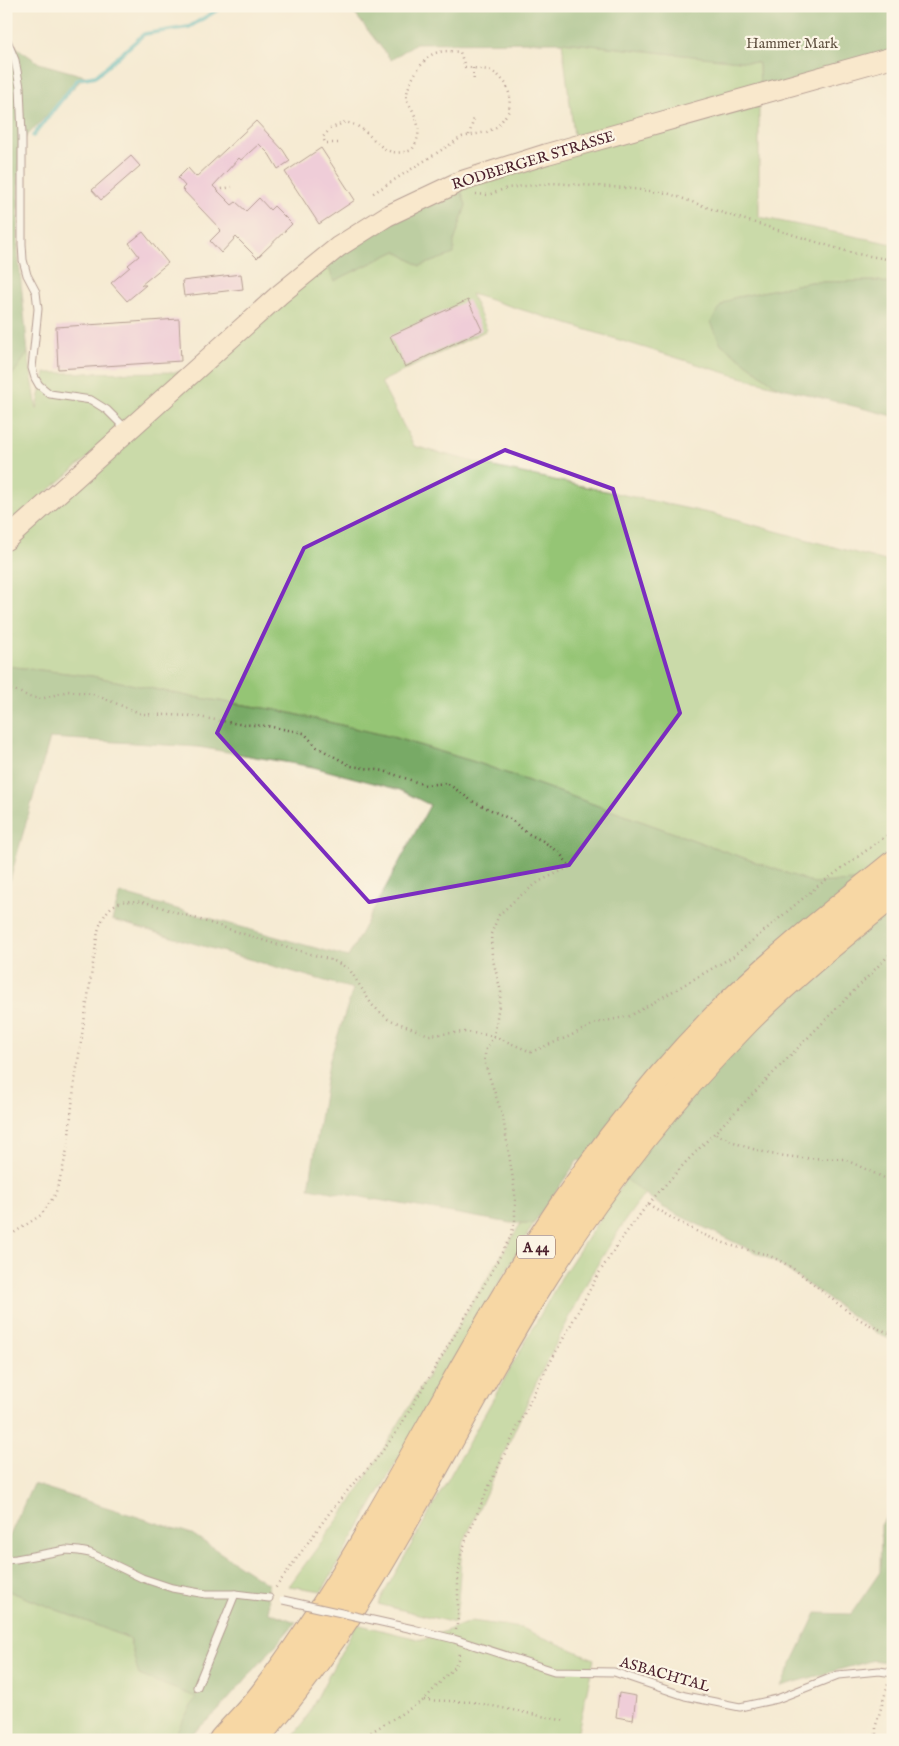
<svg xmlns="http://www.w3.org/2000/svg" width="899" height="1746" viewBox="0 0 899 1746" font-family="'IM FELL English',serif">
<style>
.green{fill:#95c574;stroke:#707250}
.forest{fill:#78aa66;stroke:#616448}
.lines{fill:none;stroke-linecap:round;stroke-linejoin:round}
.stream{stroke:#40b0b8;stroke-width:4}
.building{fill:#e7a9dd}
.lane-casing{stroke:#643e44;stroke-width:9}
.secondary-casing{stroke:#643e44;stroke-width:22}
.highway-casing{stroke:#643e44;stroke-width:28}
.path{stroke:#643e44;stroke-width:2.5;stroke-dasharray:1 4;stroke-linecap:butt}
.lane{stroke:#fff;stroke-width:7}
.secondary{stroke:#fde5c4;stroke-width:20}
.highway{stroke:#f9bf6c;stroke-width:26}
.lane-bridge-casing{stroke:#643e44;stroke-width:9;stroke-linecap:butt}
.lane-bridge{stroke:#fff;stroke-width:7}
.marked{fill:none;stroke:#7b2cbf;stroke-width:4;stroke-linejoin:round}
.labels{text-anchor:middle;stroke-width:4.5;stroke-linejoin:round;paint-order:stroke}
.shield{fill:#fcf5e5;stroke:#7f5f63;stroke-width:1}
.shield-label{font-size:14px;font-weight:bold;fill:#4a1f2b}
.park-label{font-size:15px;fill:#605141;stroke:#fcf5e5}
.street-label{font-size:15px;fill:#4a1f2b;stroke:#fcf5e5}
</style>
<rect width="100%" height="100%" fill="#fcf5e5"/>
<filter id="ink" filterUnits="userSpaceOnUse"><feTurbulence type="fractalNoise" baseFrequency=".02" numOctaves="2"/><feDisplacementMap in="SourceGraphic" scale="10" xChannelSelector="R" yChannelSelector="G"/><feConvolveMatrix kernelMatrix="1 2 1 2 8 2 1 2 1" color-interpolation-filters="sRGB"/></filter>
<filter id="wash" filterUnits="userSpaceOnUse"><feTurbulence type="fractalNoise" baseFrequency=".0096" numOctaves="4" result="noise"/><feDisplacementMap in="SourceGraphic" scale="20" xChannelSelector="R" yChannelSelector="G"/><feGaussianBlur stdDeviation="1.12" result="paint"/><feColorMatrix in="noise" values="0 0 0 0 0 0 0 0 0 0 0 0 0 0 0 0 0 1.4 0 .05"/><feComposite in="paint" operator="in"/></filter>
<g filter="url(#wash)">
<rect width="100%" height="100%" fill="#f6ebd3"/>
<g class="green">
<polygon points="562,42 759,63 760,90 575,143"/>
<polygon points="759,97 759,217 893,244 893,285 879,281 810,282 733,298 721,306 720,343 778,387 729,374 471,294 487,330 381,382 414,446 489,466 713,514 893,563 893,852 856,881 814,883 478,763 392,737 277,710 187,696 92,676 6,666 6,547 326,261 334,281 396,251 420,266 454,242 466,205 459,184"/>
<polygon points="28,353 37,409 45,373 188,372 6,527 6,384"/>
<polygon points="626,1179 645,1193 626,1219 591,1275 538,1379 462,1546 458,1601 455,1623 378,1604 561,1278"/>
<polygon points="521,1223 534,1223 322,1591 289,1586 351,1502"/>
<polygon points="6,1590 129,1638 139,1675 197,1697 172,1740 6,1740"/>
<polygon points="472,1621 521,1628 594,1659 576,1740 290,1740 304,1722 356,1624 422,1640"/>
</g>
<g class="forest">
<polygon points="353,6 890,6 893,12 893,53 760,90 759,63 562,42 416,43 391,60 351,9"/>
<polygon points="6,40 39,63 85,76 20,143 18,251 28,353 6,384"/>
<polygon points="459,184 466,205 454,242 454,254 420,266 396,251 334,281 326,261"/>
<polygon points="879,281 893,285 893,416 778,387 720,343 711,322 721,306 733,298 810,282"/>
<polygon points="6,666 92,676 187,696 277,710 392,737 478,763 814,883 856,881 893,892 893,1341 875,1332 777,1263 662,1207 626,1179 578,1160 534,1223 510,1223 309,1188 329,1062 353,989 112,920 120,893 348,957 430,805 400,790 313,767 198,747 50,738 6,894"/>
<polygon points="33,1484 192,1534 268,1584 269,1612 296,1622 218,1711 185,1740 172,1740 196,1697 139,1675 129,1638 6,1590 6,1544"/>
<polygon points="893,1506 893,1664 874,1660 781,1686 816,1613 851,1614 880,1572 881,1525"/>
</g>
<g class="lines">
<g class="stream">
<polyline points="33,136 78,79 96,76 144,34 189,27 219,9 221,6"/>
<polyline points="6,162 11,159"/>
</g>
</g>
<g id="blocks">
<g class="building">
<polygon points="256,121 283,150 290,161 278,169 269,154 259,144 241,160 239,158 213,186 232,205 236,202 246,211 259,198 270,210 274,206 292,224 257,258 236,237 221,253 210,241 221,230 182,189 185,186 178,178 188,168 196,177"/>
<polygon points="321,148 355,200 319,224 285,172"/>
<polygon points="131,156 140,166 101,200 92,190"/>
<polygon points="143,232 168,263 141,285 146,285 127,301 111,283 130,267 128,265 139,256 129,243"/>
<polygon points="241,274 243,289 184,296 182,281"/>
<polygon points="468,300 482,330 405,367 390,336"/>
<polygon points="179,319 181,361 58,369 56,327"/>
<polygon points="619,1693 636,1696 633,1720 616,1717"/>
</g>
</g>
</g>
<g filter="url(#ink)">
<use href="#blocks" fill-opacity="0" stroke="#643e44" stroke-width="1"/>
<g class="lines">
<g class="lane-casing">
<g id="lane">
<polyline points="6,38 15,60 20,87 22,136 22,244 23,260 27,275 36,292 38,309 32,368 35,378 39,385 50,394 91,400 107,410 127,430"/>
<polyline points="6,1560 16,1559 66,1550 79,1551 90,1553 142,1578 172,1588 206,1594 235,1594 269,1598"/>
<polyline points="413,1629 454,1639 554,1671 614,1672 685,1696 740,1707 777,1699 838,1675 879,1671 893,1673"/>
<polyline points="197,1687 235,1594"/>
</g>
</g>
<g class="secondary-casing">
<polyline id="secondary" points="6,540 279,295 338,247 387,216 459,182 547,154 893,57"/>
</g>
<g class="highway-casing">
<g id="highway">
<path d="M222 1740C235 1725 251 1710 263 1694 361 1565 430 1417 515 1279 575 1181 649 1082 731 1002 782 953 838 909 893 864"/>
<path d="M254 1740C373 1607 443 1441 536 1291 596 1194 667 1102 747 1021 793 975 843 935 893 894"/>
</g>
</g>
<g class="path">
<polyline points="473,68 474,83"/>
<polyline points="469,135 474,118"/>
<path d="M338 143H325L323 137 330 129 345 122C349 123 353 124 357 126 378 138 382 160 412 150 421 135 420 127 413 111 411 107 408 103 407 100 404 88 422 59 433 54 442 50 451 51 460 52L465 67 489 70 498 75 506 84 510 96 509 111 498 126 487 132 462 137 372 194"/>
<polyline points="217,190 232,187"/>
<polyline points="476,194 488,195 507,188 552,183 625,188 667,193 723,213 852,253 893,260"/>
<polyline points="6,690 14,690 30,697 41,699 68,691 93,694 142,714 193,716 239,724 267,726 304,733 317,747 351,766 384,771 425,785 447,783 472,801 510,819 527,833 543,841 559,852 570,867 540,881 516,899 499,915 491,934 492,956 501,992 494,1036 486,1049 484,1061 503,1117 515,1192 515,1221 511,1236 478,1296 396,1433 374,1462 353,1484 330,1512 274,1590"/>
<polyline points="716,1134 743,1146 770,1154 802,1158 844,1159 893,1182"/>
<path d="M648 1204C675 1220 700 1235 730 1245 744 1250 761 1251 774 1258 809 1274 834 1306 868 1324 876 1328 884 1331 893 1334"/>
<path d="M6 1238 41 1215 55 1195 62 1172 68 1145 74 1087 98 931C107 902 120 898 148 903L275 944 332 960 342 965 350 970 372 1005 388 1019 429 1035 466 1032 494 1036 531 1052 570 1036 596 1023 630 1016 734 956 819 885 893 831"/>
<polyline points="456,1630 458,1618 458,1579 461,1555 467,1537 490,1484 539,1383 599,1273 622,1238 648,1204 686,1162 893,951"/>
<polyline points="424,1700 473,1702 566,1721"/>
<polyline points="358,1740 424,1700 455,1666 458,1659 459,1652"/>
<polyline points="884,1740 876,1734 876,1725 889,1681"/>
</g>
<use href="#lane" class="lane"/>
<use href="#secondary" class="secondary"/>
<use href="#highway" class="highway"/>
<g class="lane-bridge-casing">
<polyline id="lane-bridge" points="283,1600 413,1629"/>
</g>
<use href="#lane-bridge" class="lane-bridge"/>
</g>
</g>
<path d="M0 0H899V1746H0ZM505 450 613 489 680 713 569 865 369 902 217 733 304 548Z" fill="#f6ebd3" fill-opacity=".55" fill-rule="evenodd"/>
<path class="marked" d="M505 450 613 489 680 713 569 865 369 902 217 733 304 548Z"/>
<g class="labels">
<rect class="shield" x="517" y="1235.5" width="38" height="23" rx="4"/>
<g class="shield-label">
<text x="536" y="1252">A 44</text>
</g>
<g class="park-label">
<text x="792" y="48">Hammer Mark</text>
</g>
<g class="street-label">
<text transform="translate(533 160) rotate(-17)" y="5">RODBERGER STRASSE</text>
<text transform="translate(665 1674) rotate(16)" y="5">ASBACHTAL</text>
</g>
</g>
<rect width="899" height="1746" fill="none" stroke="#fcf5e5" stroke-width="25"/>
</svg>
